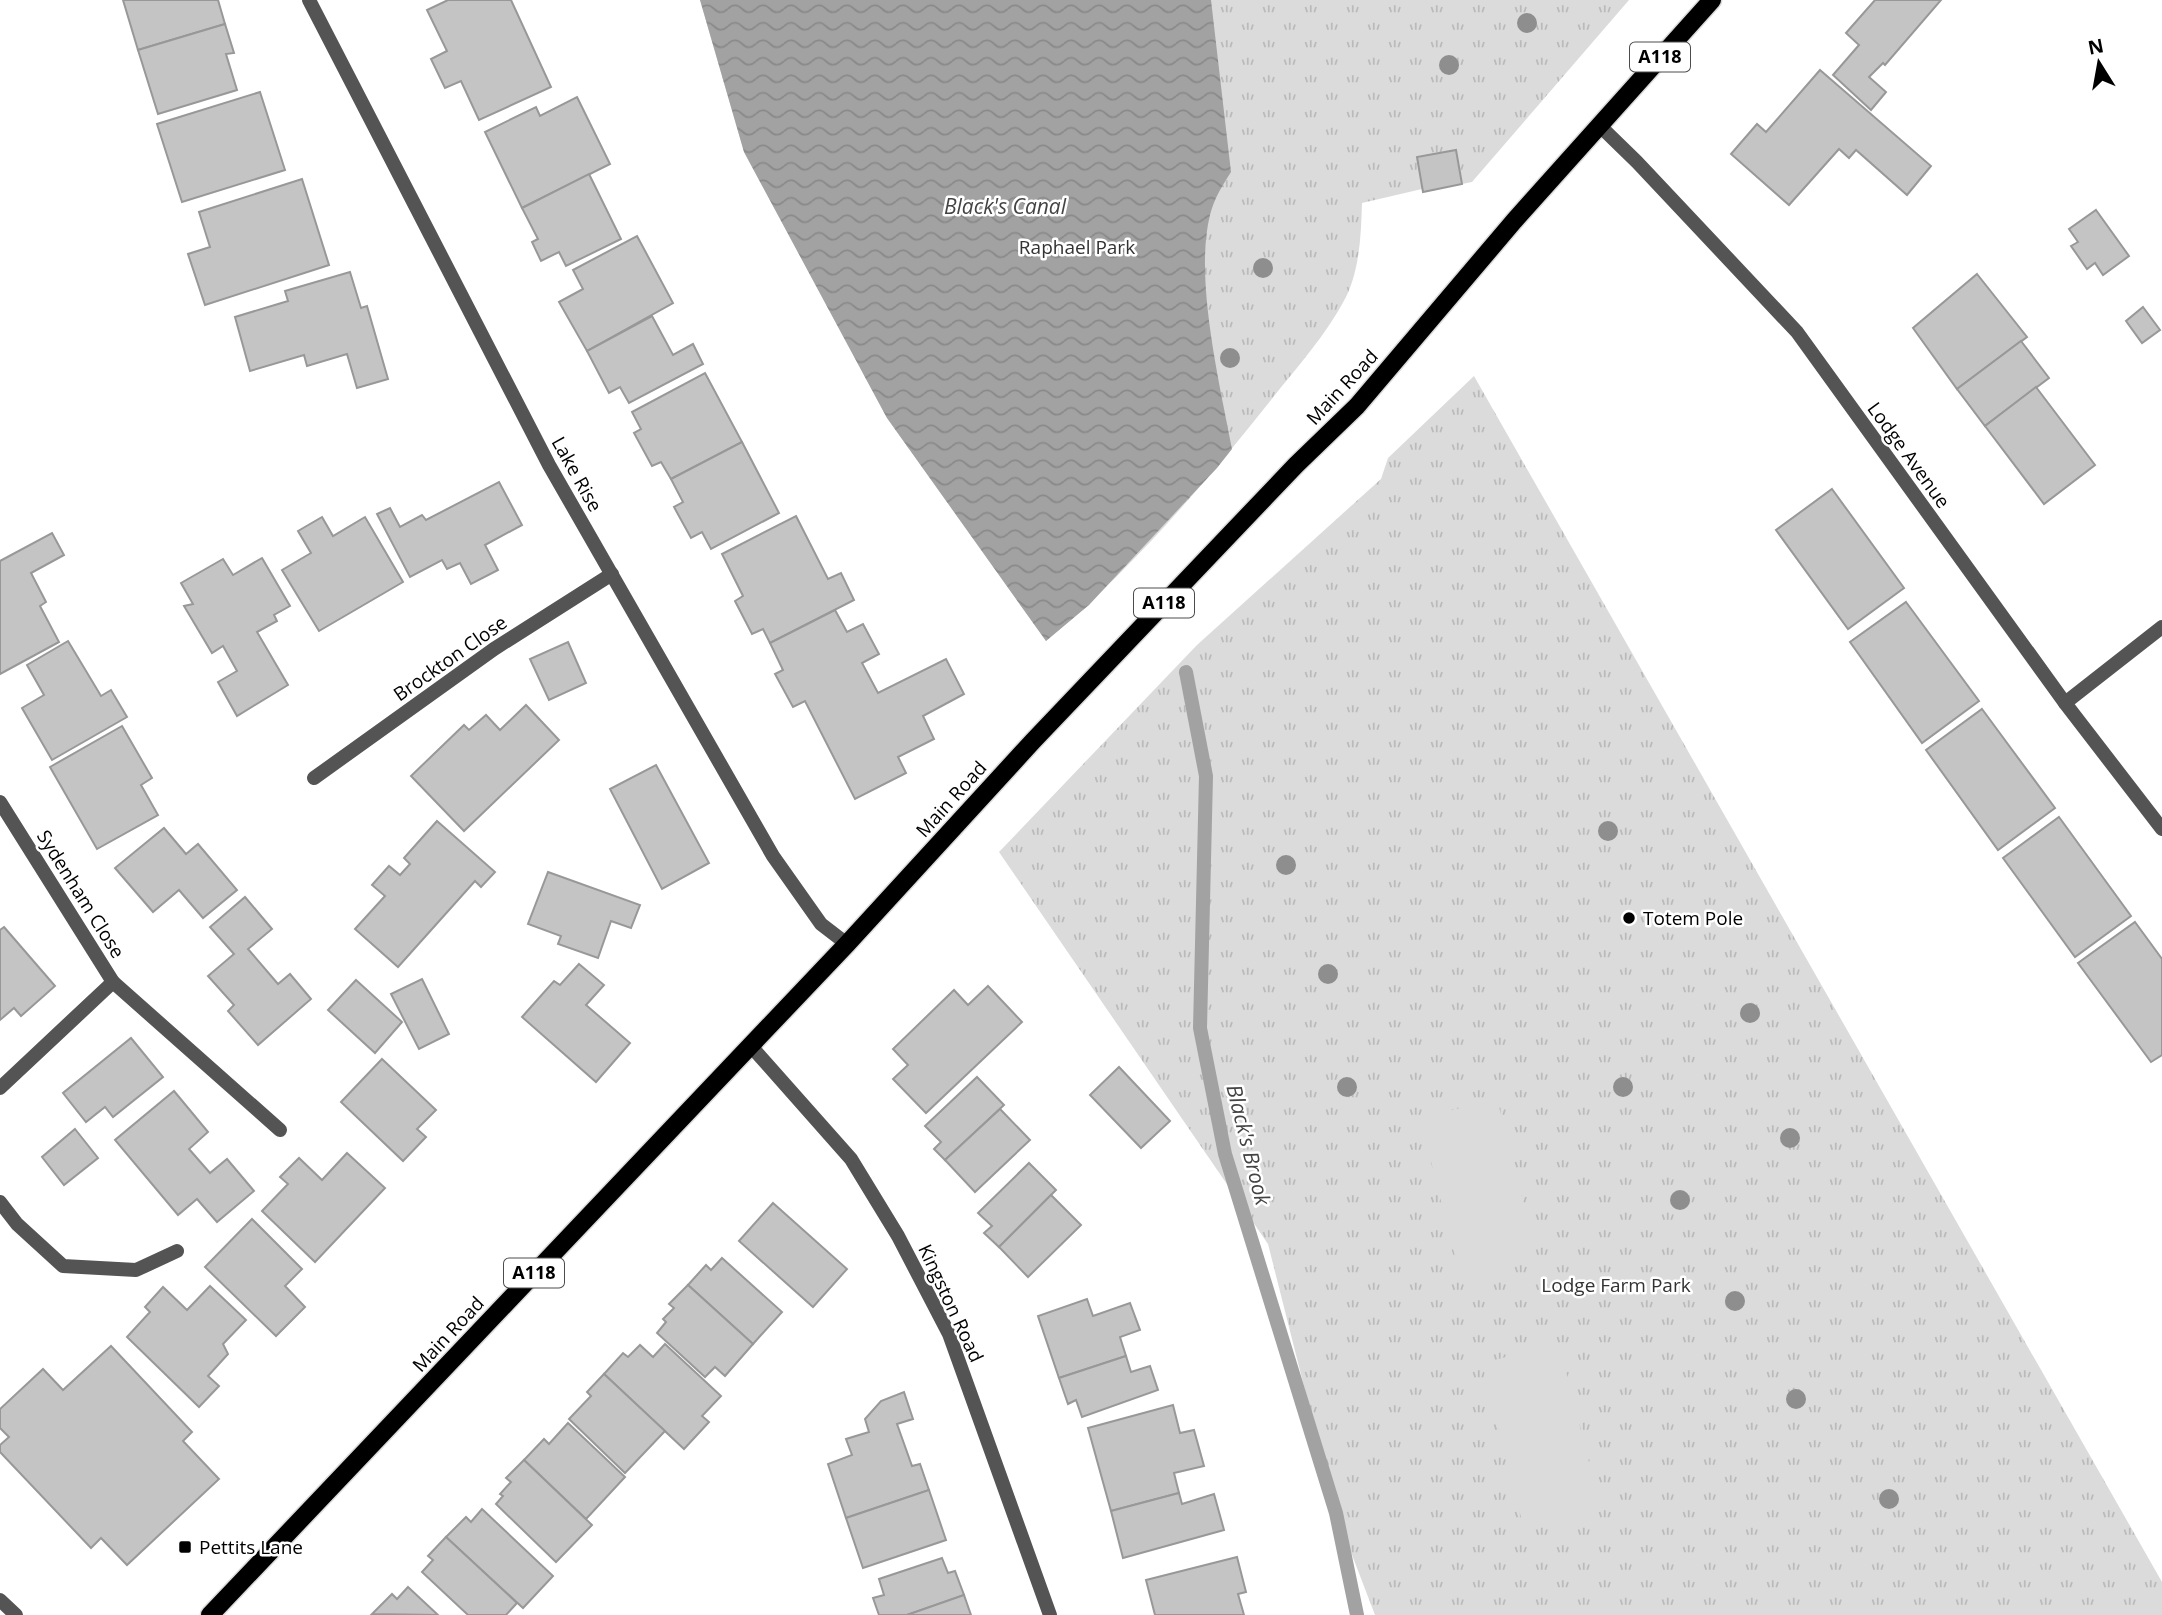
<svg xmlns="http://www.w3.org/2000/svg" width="2162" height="1615" viewBox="0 0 2162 1615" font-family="'Open Sans',sans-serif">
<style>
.park{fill:url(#park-tufts)}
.garden{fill:#dbdbdb}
.water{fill:url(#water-waves)}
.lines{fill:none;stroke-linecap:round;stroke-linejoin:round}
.stream{stroke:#a2a2a2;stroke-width:14}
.building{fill:#c4c4c4;stroke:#989898;stroke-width:2}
.primary-casing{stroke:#dbdbdb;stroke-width:21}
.lane{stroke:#545454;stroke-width:14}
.street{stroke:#545454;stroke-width:14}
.primary{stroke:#000;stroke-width:18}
.tree{fill:#8e8e8e}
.poi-dot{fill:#000;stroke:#fff;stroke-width:2.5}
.labels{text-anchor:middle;stroke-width:5;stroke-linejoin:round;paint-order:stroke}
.shield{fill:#fff;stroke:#4c4c4c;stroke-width:2}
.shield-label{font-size:18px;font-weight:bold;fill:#000}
.park-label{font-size:19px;fill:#323232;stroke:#fff}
.street-label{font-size:19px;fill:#000;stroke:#fff}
.poi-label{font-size:19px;fill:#000;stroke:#fff;text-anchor:start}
.water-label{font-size:21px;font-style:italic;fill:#434343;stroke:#fff}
</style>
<defs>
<pattern id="park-tufts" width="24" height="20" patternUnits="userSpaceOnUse" patternTransform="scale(1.75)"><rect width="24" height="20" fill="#dbdbdb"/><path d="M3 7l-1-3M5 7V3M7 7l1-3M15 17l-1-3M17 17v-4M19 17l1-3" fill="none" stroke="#bababa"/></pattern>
<pattern id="water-waves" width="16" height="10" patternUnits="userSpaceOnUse" patternTransform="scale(1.75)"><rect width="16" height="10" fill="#a2a2a2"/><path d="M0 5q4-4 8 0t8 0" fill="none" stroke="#8a8a8a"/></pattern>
</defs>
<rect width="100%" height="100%" fill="#fff"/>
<g class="park">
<path d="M700 0H1629L1472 182 1423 192 1422 189 1362 203C1361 234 1360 268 1346 297 1327 334 1297 367 1271 400 1203 486 1130 571 1046 641L887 418 744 152Z"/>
<polygon points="1474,376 2162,1582 2162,1615 1375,1615 1336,1513 1268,1244 999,852 1197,645 1381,479 1388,458"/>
</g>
<g class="garden">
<polygon points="1497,1099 1538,1260 1461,1280 1420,1118"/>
<polygon points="1559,1344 1601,1510 1524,1529 1482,1363"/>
</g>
<path class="water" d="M700 0H1211L1231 172C1222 186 1214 199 1210 215 1194 278 1220 385 1232 449L1217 468 1089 605 1046 641 887 418 744 152Z"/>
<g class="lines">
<polyline class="stream" points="1186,672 1206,776 1200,1028 1225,1154 1336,1513 1357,1615"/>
</g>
<g class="building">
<polygon points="123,0 218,0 225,24 138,50"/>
<polygon points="448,0 511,0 551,87 479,120 461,81 445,88 431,59 447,51 427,10"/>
<polygon points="1875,0 1941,0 1885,65 1883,63 1869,77 1886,92 1871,110 1833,75 1859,45 1846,33"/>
<polygon points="225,24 234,53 226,54 237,90 158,114 138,50"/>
<polygon points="1820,70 1931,166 1907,195 1856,150 1849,158 1839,149 1789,205 1731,154 1757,124 1766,132"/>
<polygon points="260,92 285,170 182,202 157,124"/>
<polygon points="577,97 610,164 522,208 485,132 536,107 540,116"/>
<polygon points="1456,150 1462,184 1423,192 1417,157"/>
<polygon points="589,174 621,239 566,266 559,252 541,261 532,242 538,239 522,208"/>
<polygon points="302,179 329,265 205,305 188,254 210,247 199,212"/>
<polygon points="2096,210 2129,256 2103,275 2095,263 2087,269 2071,246 2078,242 2069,229"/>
<polygon points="637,236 673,303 587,351 559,302 583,289 573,270"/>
<polygon points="350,272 361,308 367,306 388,379 357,388 347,354 307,366 304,355 250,371 235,317 288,301 285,291"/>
<polygon points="1977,274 2027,337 1957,389 1913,328"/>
<polygon points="2143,307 2160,330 2142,343 2126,321"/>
<polygon points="652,316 673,355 693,344 703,364 629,403 620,387 609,393 587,351"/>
<polygon points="2021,341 2049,378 1985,426 1957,389"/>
<polygon points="705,373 742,442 671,479 661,462 652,466 634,433 641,429 632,412"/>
<polygon points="2036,387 2095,465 2044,504 1985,426"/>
<polygon points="742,442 779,513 711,549 702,532 691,538 674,507 683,502 671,479"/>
<polygon points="499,482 522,525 485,545 498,570 471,584 460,563 447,569 442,560 410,577 377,514 390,508 400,527 422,515 426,520"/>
<polygon points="1832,489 1904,588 1848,629 1776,530"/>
<polygon points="796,516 828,579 841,573 854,600 770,643 763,629 752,634 735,601 743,596 722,554"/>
<polygon points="322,517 333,536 365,517 403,582 319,631 282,570 311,553 298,531"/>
<polygon points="52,533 64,555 31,573 46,602 40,606 59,642 0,674 0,561"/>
<polygon points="262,558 290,606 274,615 277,621 257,632 288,685 237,716 218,682 237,671 223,646 212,653 184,606 193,604 181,583 223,559 233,575"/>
<polygon points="1906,602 1979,701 1922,743 1850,642"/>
<polygon points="835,610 847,632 863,624 879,654 862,663 878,693 946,659 964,694 923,716 934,739 898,757 906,773 855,799 805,701 793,707 775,674 783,670 770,643"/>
<polygon points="68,641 101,696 111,690 127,717 52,760 22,708 44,695 27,665"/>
<polygon points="568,642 586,683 549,700 530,659"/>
<polygon points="526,705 559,740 464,831 411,776 464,725 469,730 486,715 500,730"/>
<polygon points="1982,709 2055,808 1998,850 1926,750"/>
<polygon points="122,726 152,778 141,785 158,815 97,849 50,767"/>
<polygon points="656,765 709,863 662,889 610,789"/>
<polygon points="2059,817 2131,916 2075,957 2003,858"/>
<polygon points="437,821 495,872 481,887 475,881 398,967 355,929 385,896 372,885 389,866 400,875 410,864 404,858"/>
<polygon points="164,828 186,854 198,844 237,890 203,918 179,890 153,912 115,868"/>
<polygon points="548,872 640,905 631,928 611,921 598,958 558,944 561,936 528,924"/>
<polygon points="245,897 272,929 248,949 278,984 290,974 311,999 258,1045 228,1011 234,1005 208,976 234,954 210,927"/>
<polygon points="2135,922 2162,959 2162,1055 2151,1062 2078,963"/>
<polygon points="4,927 55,986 21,1016 14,1008 0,1020 0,930"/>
<polygon points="579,964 604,985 586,1005 630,1043 596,1082 522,1017 554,981 560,985"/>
<polygon points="422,979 449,1034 419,1049 391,994"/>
<polygon points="356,980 402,1022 375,1053 328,1010"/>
<polygon points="988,986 1022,1022 926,1113 893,1079 908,1065 893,1049 954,990 968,1005"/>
<polygon points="131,1038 163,1077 113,1117 105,1107 86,1122 63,1093"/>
<polygon points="382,1059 436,1110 417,1129 426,1137 403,1161 341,1102"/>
<polygon points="1119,1067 1170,1121 1141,1148 1090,1095"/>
<polygon points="977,1077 1004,1105 945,1160 934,1149 941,1142 925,1126"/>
<polygon points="174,1091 208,1132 189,1149 210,1173 227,1159 254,1191 217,1222 197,1199 178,1215 115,1140"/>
<polygon points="1000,1109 1030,1140 975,1192 945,1160"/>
<polygon points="75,1129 98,1158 64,1185 42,1157"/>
<polygon points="347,1153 385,1188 315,1262 262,1211 288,1184 280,1177 299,1158 322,1180"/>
<polygon points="1029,1163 1056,1190 999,1247 984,1233 992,1226 978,1213"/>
<polygon points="1051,1195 1081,1225 1028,1277 999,1247"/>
<polygon points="773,1203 847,1269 813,1307 739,1241"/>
<polygon points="252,1219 302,1269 285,1286 305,1307 276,1336 205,1267"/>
<polygon points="722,1258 782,1312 753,1344 688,1285 706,1265 711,1270"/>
<polygon points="688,1285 753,1344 725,1376 715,1367 705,1377 657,1333 666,1322 663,1319 674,1308 669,1304"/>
<polygon points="210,1286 246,1320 223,1344 228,1354 208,1376 219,1386 199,1407 127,1337 150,1312 145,1307 163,1287 187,1310"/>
<polygon points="1087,1299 1093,1316 1130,1303 1140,1330 1120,1337 1126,1356 1059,1378 1038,1316"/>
<polygon points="665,1344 721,1396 702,1416 709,1422 684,1449 604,1374 623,1353 628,1357 640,1345 653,1357"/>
<polygon points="111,1346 192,1432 183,1441 219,1479 127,1565 101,1538 91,1548 0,1452 0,1445 9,1437 0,1428 0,1409 43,1369 63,1390"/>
<polygon points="1126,1356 1131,1372 1150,1366 1158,1390 1082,1417 1076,1400 1068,1404 1059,1378"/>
<polygon points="604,1374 665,1431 625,1473 569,1419 591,1396 587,1392"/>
<polygon points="904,1392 913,1419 897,1424 912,1466 920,1464 929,1490 846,1518 828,1464 852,1455 846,1439 869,1432 865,1419 881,1401"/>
<polygon points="1173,1405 1180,1433 1194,1430 1204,1466 1174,1473 1179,1493 1111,1511 1088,1428"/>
<polygon points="568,1423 625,1477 586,1519 524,1460 544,1439 549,1444"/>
<polygon points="524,1460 592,1525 556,1562 496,1504 503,1496 500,1494 511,1482 506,1478"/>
<polygon points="929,1490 946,1540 863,1568 846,1518"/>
<polygon points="1179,1493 1182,1504 1214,1494 1224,1530 1123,1558 1111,1511"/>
<polygon points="482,1509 553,1576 523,1608 446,1537 466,1517 471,1522"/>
<polygon points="446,1537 517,1603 506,1615 468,1615 422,1572 433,1560 428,1556"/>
<polygon points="1237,1557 1246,1592 1238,1594 1244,1615 1155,1615 1146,1580"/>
<polygon points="942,1558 948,1573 955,1571 964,1595 907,1615 879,1615 873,1598 884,1595 879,1579"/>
<polygon points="408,1587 438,1615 372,1614 392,1594 397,1599"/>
<polygon points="964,1595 971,1615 907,1615"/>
</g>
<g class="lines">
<g class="primary-casing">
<polyline id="primary" points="210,1615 847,944 1033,741 1296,465 1357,406 1514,221 1712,0"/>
</g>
<g class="lane">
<polyline points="2065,703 2162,627"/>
<polyline points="113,982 280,1130"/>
<polyline points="0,1202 17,1224 63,1266 136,1270 177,1251"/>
</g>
<g class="street">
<polyline points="309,0 549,465 773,856 821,924 847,944"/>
<polyline points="1599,125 1637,162 1797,332 2065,703 2162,829"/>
<polyline points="314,778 494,649 612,574"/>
<polyline points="0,802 113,982 0,1088"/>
<polyline points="750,1045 851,1159 898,1236 949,1334 1050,1615"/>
<polyline points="0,1600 16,1615"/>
</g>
<use href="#primary" class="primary"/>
</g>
<g class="tree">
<circle cx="1527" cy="23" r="10"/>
<circle cx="1449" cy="65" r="10"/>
<circle cx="1263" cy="268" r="10"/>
<circle cx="1230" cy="358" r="10"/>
<circle cx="1608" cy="831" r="10"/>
<circle cx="1286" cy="865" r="10"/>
<circle cx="1328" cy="974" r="10"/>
<circle cx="1750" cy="1013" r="10"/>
<circle cx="1347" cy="1087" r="10"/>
<circle cx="1623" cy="1087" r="10"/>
<circle cx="1790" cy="1138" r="10"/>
<circle cx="1680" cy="1200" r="10"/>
<circle cx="1735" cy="1301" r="10"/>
<circle cx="1796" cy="1399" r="10"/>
<circle cx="1889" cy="1499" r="10"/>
</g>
<g class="poi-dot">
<circle cx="1629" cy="918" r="7"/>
<rect x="178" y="1540" width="14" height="14" rx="3.5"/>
</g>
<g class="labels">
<g class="shield">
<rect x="1630" y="42.5" width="60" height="29" rx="5"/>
<rect x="1134" y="588.5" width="60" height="29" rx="5"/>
<rect x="504" y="1258.5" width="60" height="29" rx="5"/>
</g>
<g class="shield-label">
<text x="1660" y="63">A118</text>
<text x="1164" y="609">A118</text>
<text x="534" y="1279">A118</text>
</g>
<g class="park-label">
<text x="1077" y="254">Raphael Park</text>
<text x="1616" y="1292">Lodge Farm Park</text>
</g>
<g class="street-label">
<text transform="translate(1342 387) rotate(-47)" y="7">Main Road</text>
<text transform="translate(1909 455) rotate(54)" y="7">Lodge Avenue</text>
<text transform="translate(577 474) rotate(61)" y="7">Lake Rise</text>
<text transform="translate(450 658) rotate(-35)" y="7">Brockton Close</text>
<text transform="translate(951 799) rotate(-48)" y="7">Main Road</text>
<text transform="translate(81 894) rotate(58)" y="7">Sydenham Close</text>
<text transform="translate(951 1303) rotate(65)" y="7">Kingston Road</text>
<text transform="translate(448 1334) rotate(-47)" y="7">Main Road</text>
</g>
<g class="poi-label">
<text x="1643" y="925">Totem Pole</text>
<text x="199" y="1554">Pettits Lane</text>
</g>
<g class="water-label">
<text x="1005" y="214">Black's Canal</text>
<text transform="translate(1248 1145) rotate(76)" y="7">Black's Brook</text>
</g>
</g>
<g transform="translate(2099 63) rotate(349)" stroke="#ffffff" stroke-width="5" paint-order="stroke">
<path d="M0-5L12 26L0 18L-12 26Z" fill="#000000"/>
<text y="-10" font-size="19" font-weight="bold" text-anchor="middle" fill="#000000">N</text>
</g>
</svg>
